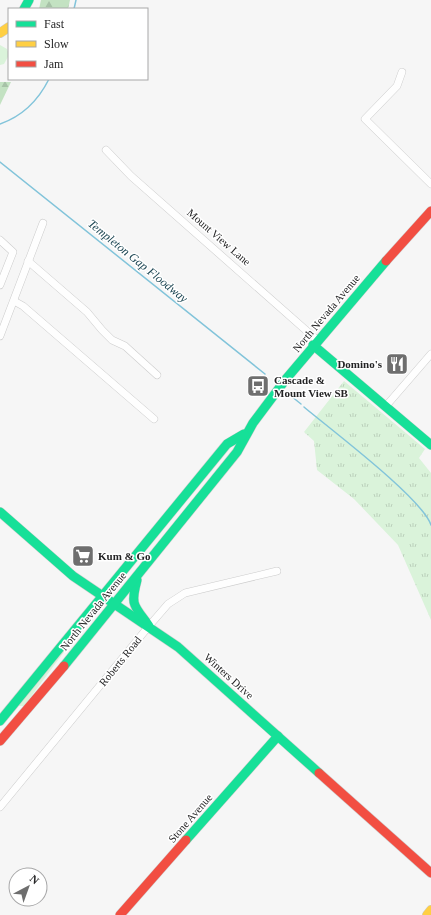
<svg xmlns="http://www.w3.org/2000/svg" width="431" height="915" viewBox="0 0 431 915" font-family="'Times New Roman',serif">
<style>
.grass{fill:#daf3da}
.forest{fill:url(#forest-firs)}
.park{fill:url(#park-tufts)}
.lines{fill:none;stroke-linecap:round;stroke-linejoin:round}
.stream{stroke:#82c4da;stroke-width:1.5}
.street-casing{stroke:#ccc;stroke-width:8}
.fast-casing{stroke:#ccc;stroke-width:10}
.slow-casing{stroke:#ccc;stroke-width:10}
.jam-casing{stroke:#ccc;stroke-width:10}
.street{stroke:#fefefe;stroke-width:7}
.fast{stroke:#16e098;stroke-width:9}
.slow{stroke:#ffcf43;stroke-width:9}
.jam{stroke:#f24e42;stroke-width:9}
.labels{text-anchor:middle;stroke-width:3;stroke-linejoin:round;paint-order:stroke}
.street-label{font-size:11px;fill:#242425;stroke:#fff}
.poi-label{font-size:11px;font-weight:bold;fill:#242425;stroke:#fff;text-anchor:start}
.water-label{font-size:12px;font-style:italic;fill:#1b4552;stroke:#fff}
</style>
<defs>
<pattern id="forest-firs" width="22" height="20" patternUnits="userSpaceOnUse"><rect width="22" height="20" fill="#c3e2c2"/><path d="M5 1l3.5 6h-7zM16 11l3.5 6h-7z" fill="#a7c2a7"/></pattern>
<pattern id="park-tufts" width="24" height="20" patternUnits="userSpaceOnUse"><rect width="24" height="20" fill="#daf3da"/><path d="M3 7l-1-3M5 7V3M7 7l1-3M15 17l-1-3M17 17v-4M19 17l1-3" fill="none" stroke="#bbd0bb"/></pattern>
</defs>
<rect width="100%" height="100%" fill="#f6f6f6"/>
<g class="grass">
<polygon points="0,45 7,49 9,55 4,64 0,65"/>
<polygon points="84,625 24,706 19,706 20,701"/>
</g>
<g class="forest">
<polygon points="41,0 70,0 68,9 39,9"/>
<polygon points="0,82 11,82 0,105"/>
</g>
<polygon class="park" points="344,381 425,449 419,458 431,473 431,620 398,545 354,499 317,470 314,441 304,432"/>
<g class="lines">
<g class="stream">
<polyline points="74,9 76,0"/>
<path d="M0 124C23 116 38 101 49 79"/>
<polyline points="0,162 265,374"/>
<polyline points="291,396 301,404"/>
<path d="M304 407C330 429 422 498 431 525"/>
</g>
<g class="street-casing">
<g id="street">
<polyline points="402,72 397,86 365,119 431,184"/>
<polyline points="106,150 131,176 317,340"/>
<polyline points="0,240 13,252 0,285"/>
<polyline points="28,261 87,312 102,330 112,340 125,346 157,375"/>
<polyline points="14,301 23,306 154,419"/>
<polyline points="0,336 43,223"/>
<polyline points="386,406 431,354"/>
<polyline points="0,807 149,626 168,604 185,593 277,571"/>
</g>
</g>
<g class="fast-casing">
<g id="fast">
<polyline points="24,9 29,0"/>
<polyline points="313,345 431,445"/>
<polyline points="0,512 73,576 178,647 319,773"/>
<path d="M137 580C130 606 134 605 149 626"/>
<polyline points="64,666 237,452 253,423 286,379 386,261"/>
<polyline points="0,721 227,444 244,434"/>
<polyline points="186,840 278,736"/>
</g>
</g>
<g class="slow-casing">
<g id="slow">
<polyline points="0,33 9,27"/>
<polyline points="427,915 431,910"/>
</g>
</g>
<g class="jam-casing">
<g id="jam">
<polyline points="386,261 431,211"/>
<polyline points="0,741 64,666"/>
<polyline points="319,773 431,873"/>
<polyline points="120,915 186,840"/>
</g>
</g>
<use href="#street" class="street"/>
<use href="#fast" class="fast"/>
<use href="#slow" class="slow"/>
<use href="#jam" class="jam"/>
</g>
<defs>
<g id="restaurant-square" transform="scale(1.15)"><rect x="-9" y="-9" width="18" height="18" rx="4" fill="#6e6e6e" stroke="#fff"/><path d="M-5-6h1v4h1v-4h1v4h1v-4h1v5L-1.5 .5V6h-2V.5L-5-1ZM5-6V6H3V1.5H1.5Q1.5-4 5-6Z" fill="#fff"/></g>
<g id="bus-square" transform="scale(1.15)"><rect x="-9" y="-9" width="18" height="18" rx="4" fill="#6e6e6e" stroke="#fff"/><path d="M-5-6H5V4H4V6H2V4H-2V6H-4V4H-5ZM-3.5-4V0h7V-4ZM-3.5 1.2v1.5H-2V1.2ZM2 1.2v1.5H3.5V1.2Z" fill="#fff"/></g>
<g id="supermarket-square" transform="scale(1.15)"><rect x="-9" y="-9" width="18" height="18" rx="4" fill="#6e6e6e" stroke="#fff"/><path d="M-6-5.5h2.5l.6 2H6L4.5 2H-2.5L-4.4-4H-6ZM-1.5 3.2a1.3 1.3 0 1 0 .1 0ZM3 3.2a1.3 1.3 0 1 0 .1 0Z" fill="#fff"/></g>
</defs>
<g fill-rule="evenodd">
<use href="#restaurant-square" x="397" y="364"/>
<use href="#bus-square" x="258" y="386"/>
<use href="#supermarket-square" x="83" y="556"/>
</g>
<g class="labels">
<g class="street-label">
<text transform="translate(219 237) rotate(41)" y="4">Mount View Lane</text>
<text transform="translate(326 313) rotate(-50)" y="4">North Nevada Avenue</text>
<text transform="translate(93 611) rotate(-51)" y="4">North Nevada Avenue</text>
<text transform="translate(120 661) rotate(-51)" y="4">Roberts Road</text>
<text transform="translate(229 676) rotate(42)" y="4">Winters Drive</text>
<text transform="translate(190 818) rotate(-49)" y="4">Stone Avenue</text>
</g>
<g class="poi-label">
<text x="382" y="368" text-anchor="end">Domino's</text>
<text x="274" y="384">Cascade &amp;<tspan x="274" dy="13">Mount View SB</tspan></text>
<text x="98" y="560">Kum &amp; Go</text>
</g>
<g class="water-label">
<text transform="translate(138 261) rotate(39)" y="4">Templeton Gap Floodway</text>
</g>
</g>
<rect x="8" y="8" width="140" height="72" fill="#ffffff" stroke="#a7a7a8"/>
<rect x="16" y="21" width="20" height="6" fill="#16e098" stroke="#a7a7a8"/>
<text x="44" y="28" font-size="12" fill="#242425">Fast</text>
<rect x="16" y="41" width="20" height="6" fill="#ffcf43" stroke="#a7a7a8"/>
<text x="44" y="48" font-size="12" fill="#242425">Slow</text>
<rect x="16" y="61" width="20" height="6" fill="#f24e42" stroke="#a7a7a8"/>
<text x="44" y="68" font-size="12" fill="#242425">Jam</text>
<g transform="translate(28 887) rotate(41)"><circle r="19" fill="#ffffff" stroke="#a7a7a8"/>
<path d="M0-3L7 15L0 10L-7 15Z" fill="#6e6e6e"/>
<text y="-6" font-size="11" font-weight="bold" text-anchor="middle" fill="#242425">N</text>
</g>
</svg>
